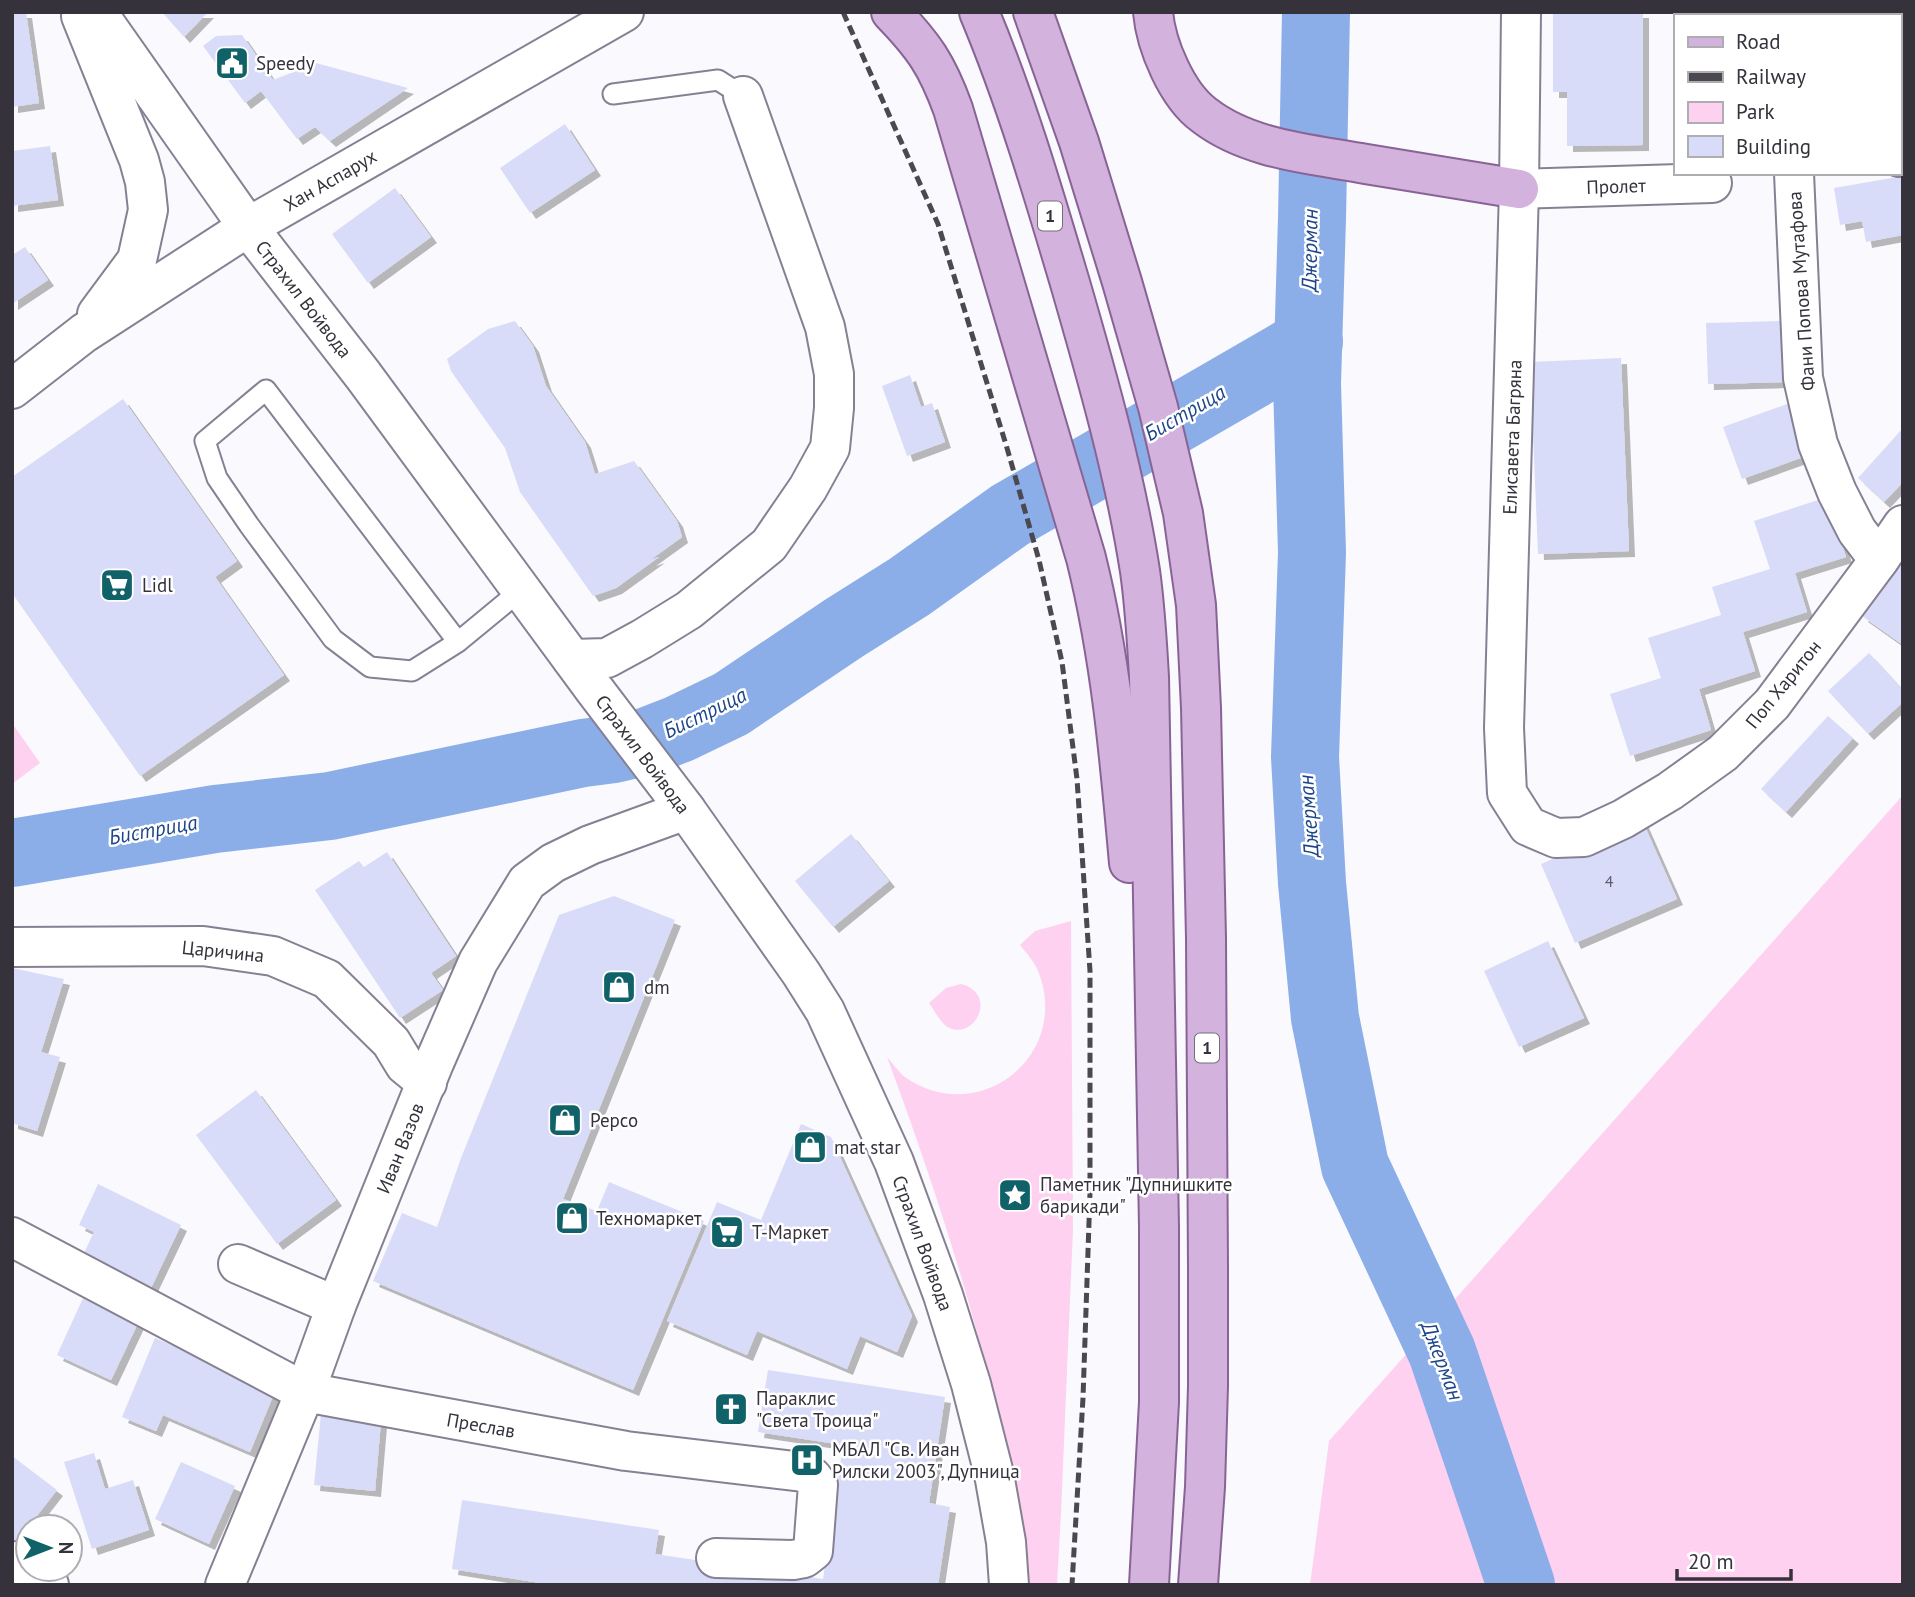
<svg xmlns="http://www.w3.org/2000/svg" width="1915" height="1597" viewBox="0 0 1915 1597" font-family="'PT Sans',sans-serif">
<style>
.green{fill:#fed1f1}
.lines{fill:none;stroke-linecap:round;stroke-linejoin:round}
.river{stroke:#8baee9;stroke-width:68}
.building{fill:#d9dcf8;filter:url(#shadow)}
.lane-casing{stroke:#868093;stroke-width:23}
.street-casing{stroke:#868093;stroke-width:42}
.secondary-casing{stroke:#868093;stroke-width:42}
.primary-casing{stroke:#886496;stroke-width:42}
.lane{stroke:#fff;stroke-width:19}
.street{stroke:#fff;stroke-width:38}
.secondary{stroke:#fff;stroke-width:38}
.primary{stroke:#d3b2dd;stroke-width:38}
.rail{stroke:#4b4850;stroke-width:5;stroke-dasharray:10 5;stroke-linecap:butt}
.labels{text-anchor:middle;stroke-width:5;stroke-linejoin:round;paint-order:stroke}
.number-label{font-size:16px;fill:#5e5c6a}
.shield{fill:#fff;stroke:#727076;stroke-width:2}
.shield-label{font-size:18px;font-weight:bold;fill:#35323b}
.poi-label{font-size:19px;fill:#35323b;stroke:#fff;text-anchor:start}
.street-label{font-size:19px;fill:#35323b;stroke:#fff}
.water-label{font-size:21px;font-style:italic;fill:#1d458a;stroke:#fff}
</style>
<defs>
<filter id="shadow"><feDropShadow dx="6" dy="6" stdDeviation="0" flood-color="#0004"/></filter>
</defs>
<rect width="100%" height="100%" fill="#faf9fd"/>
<g class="green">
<polygon points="12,723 40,763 12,784"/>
<polygon points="1903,795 1903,1585 1310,1585 1329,1441"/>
<path d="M1071 921 1073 1229 1061 1513 1057 1585H1030C1005 1404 950 1227 887 1057 893 1063 898 1072 905 1077 979 1129 1072 1055 1038 971 1035 962 1026 953 1020 945L1035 931Z"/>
<path d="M961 984C1000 994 973 1044 946 1026 939 1020 934 1010 929 1003L946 988Z"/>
</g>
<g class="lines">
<g class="river">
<polyline points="1316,12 1312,218 1307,384 1312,552 1305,757 1312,883 1325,1018 1355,1166 1442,1352 1521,1585"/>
<polyline points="12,853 215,819 330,806 583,753 614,749 648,741 679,729 731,704 844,628 909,587 1010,515 1309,342"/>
</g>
</g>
<g class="building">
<polygon points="12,12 26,12 39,103 12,107"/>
<polygon points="162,12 208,12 184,37"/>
<polygon points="1553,12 1643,12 1643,145 1567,146 1567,92 1553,92"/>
<polygon points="1811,12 1866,12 1866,15 1811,16"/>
<polygon points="242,35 273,80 316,63 408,88 330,141 315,127 297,139 261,91 245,103 203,46 216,36"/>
<polygon points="565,124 595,170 530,213 500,168"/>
<polygon points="50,146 58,200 12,206 12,151"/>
<polygon points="1903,176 1903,235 1866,242 1862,221 1840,225 1834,188"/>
<polygon points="395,188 431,237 368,283 332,234"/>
<polygon points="25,247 48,280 12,304 12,255"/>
<polygon points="515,321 533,346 546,386 585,442 595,474 634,461 677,521 682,537 650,560 659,557 616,588 593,596 520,492 505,448 451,371 447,359 488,329"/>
<polygon points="1783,321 1785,382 1708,384 1706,323"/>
<polygon points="1621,358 1629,551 1538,554 1530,362"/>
<polygon points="910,375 921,407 932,403 945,442 907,456 882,386"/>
<polygon points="123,399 237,561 215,577 284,675 140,776 12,593 12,477"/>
<polygon points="1790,403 1809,455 1742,479 1723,427"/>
<polygon points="1903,428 1903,482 1884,502 1858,478"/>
<polygon points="1827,497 1846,557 1795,573 1807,612 1743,632 1755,671 1699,689 1711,730 1630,756 1610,694 1661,678 1648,638 1721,615 1712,587 1770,569 1754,521"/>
<polygon points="1899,564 1903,566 1903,645 1862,616"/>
<polygon points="1869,653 1903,690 1903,702 1868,734 1828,691"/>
<polygon points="1828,716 1853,738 1786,812 1761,789"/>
<polygon points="1642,820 1677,899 1575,943 1541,864"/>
<polygon points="851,834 889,881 833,927 795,881"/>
<polygon points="387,852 456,956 431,973 443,990 400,1018 315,890 359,861 364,867"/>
<polygon points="614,896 675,920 563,1199 597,1211 609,1182 704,1221 633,1390 373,1281 402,1213 437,1227 461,1158 559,915"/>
<polygon points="1548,941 1584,1018 1519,1047 1484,971"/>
<polygon points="12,968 64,979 41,1052 60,1057 37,1131 12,1123"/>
<polygon points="256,1090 336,1200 277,1244 196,1135"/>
<polygon points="801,1124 831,1137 912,1316 897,1352 860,1336 847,1369 757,1331 747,1355 667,1321 717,1202 761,1220"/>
<polygon points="98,1184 181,1225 151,1288 83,1255 94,1232 79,1225"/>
<polygon points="84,1296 139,1321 111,1380 57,1355"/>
<polygon points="155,1338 276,1389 250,1452 163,1415 156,1431 122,1417"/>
<polygon points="768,1370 945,1397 929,1503 950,1507 938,1585 553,1585 452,1569 462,1500 659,1530 655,1554 823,1579 843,1445 758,1432"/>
<polygon points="321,1414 381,1421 375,1491 314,1485"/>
<polygon points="94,1453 105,1489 133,1480 149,1530 92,1549 64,1462"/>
<polygon points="12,1456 57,1490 15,1544 12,1542"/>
<polygon points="181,1462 235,1486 209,1544 155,1519"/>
</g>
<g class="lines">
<g class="lane-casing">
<g id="lane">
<polyline points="613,94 718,80 743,96"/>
<polyline points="458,642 266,390 205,441 217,478 249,525 333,639 370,667 412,671 458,642 521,590"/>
</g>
</g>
<g class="street-casing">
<g id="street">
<polyline points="1521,12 1519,189 1504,728 1507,793 1528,826 1556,838 1584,837 1623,819 1670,791 1723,753 1772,704 1879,560 1903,525"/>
<polyline points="1787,12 1787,16"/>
<polyline points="1899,157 1903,156"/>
<polyline points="1794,173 1803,378 1818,444 1837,492 1857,531 1879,560"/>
<polyline points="1519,189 1712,183"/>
<polyline points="572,659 607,658 642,639 689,610 769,545 808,488 830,448 834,408 834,374 825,327 743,96"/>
<polyline points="12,947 203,946 273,956 327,979 391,1042 405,1065 427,1083"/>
<polyline points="12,1237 305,1392 626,1451 803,1472 812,1477 818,1485 813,1551 804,1558 793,1560 716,1558"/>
<polyline points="238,1264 336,1306"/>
<polyline points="12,1561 49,1585"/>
<polyline points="225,1585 305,1392 336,1306 434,1063 478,962 527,882 553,863 590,845 686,810"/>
</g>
</g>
<g class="secondary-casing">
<g id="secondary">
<polyline points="97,12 248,227 363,375 594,689 686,810 801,973 825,1011 894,1162 943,1295 971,1384 994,1474 1006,1542 1009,1585"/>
<polyline points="81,16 139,160 145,182 148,210 137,260 97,314"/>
<polyline points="12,389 84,333 248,227 624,12"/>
</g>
</g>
<g class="primary-casing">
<g id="primary">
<path d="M891 12C924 46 937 65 953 109L1086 558C1111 658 1120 761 1129 863"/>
<path d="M979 12C1016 100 1043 192 1070 283 1097 376 1125 475 1140 571 1145 606 1147 641 1149 677L1159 1227V1402L1149 1585"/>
<polyline points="1033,12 1079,142 1122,282 1158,407 1183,513 1196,605 1201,708 1206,938 1208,1267 1208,1386 1205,1487 1198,1585"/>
<path d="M1153 12C1156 46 1177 95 1204 115 1249 150 1312 154 1366 164 1417 172 1468 181 1519 189"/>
</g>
</g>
<use href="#lane" class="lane"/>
<use href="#street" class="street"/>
<use href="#secondary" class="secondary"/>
<use href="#primary" class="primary"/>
<polyline class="rail" points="843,12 938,224 1007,448 1039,560 1062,662 1077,779 1090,971 1090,1193 1083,1398 1072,1585"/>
</g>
<defs>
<g id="civic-square" transform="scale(1.75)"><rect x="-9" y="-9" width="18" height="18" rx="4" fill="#116168" stroke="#fff"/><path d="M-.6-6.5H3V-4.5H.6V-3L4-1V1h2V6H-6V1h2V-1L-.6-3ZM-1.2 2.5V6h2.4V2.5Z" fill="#fff"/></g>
<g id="supermarket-square" transform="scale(1.75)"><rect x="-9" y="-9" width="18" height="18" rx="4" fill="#116168" stroke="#fff"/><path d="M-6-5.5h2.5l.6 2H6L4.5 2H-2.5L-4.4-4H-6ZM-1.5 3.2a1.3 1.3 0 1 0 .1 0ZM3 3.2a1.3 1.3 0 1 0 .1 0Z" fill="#fff"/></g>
<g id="shop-square" transform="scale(1.75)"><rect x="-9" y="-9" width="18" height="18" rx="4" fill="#116168" stroke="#fff"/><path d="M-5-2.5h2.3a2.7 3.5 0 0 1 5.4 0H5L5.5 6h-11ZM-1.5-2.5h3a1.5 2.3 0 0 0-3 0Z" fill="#fff"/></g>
<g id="sight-square" transform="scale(1.75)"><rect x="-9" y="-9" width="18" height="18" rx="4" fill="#116168" stroke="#fff"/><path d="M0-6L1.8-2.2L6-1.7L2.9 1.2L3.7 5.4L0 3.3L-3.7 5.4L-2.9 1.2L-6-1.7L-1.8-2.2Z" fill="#fff"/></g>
<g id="church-square" transform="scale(1.75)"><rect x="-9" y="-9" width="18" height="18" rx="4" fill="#116168" stroke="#fff"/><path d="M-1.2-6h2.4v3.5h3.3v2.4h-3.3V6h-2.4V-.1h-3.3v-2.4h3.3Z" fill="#fff"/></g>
<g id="hospital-square" transform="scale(1.75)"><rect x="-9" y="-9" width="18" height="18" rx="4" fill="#116168" stroke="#fff"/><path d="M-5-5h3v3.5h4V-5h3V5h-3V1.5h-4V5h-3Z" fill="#fff"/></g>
</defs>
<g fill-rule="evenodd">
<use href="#civic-square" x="232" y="63"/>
<use href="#supermarket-square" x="117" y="585"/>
<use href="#shop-square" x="619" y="987"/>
<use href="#shop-square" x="565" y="1120"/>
<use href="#shop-square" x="810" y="1147"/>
<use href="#sight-square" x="1015" y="1195"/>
<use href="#shop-square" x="572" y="1218"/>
<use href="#supermarket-square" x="727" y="1232"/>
<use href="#church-square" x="731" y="1409"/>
<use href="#hospital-square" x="807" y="1460"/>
</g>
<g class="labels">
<g class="number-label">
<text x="1609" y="887">4</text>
</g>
<g class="shield">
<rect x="1038" y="201.5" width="24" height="29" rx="5"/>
<rect x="1195" y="1033.5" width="24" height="29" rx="5"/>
</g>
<g class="shield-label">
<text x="1050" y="222">1</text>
<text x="1207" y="1054">1</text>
</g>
<g class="poi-label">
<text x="256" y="70">Speedy</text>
<text x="142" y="592">Lidl</text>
<text x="644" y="994">dm</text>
<text x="590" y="1127">Pepco</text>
<text x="834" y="1154">mat star</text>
<text x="1040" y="1191">Паметник "Дупнишките<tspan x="1040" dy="22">барикади"</tspan></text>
<text x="596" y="1225">Техномаркет</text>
<text x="752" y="1239">Т-Маркет</text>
<text x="756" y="1405">Параклис<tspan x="756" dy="22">"Света Троица"</tspan></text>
<text x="832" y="1456">МБАЛ "Св. Иван<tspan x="832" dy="22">Рилски 2003", Дупница</tspan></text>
</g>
<g class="street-label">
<text transform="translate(330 180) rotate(-30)" y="7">Хан Аспарух</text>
<text transform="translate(1616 186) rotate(-2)" y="7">Пролет</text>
<text transform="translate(1801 291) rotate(-94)" y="7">Фани Попова Мутафова</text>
<text transform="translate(304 299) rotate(52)" y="7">Страхил Войвода</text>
<text transform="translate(1512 437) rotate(-88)" y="7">Елисавета Багряна</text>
<text transform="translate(1783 684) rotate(-51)" y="7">Поп Харитон</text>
<text transform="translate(643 754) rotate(53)" y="7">Страхил Войвода</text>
<text transform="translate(223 951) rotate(6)" y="7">Царичина</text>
<text transform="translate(400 1148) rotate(-68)" y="7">Иван Вазов</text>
<text transform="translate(923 1243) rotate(70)" y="7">Страхил Войвода</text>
<text transform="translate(481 1425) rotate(10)" y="7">Преслав</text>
</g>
<g class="water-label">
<text transform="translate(1310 250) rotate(-89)" y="7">Джерман</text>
<text transform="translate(1185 413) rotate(-30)" y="7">Бистрица</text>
<text transform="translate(705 713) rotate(-26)" y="7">Бистрица</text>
<text transform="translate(1309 816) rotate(-94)" y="7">Джерман</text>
<text transform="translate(153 830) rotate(-10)" y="7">Бистрица</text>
<text transform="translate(1442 1361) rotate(69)" y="7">Джерман</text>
</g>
</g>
<rect width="1915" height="1597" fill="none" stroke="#35323b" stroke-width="28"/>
<rect x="1674" y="14" width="228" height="161" fill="#ffffff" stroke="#aeadb1" stroke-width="2"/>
<rect x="1688" y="37" width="35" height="10" fill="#d3b2dd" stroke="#aeadb1" stroke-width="2"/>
<text x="1736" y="49" font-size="21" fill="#35323b">Road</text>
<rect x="1688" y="72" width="35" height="10" fill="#4b4850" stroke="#aeadb1" stroke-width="2"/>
<text x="1736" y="84" font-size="21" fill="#35323b">Railway</text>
<rect x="1688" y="102" width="35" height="21" fill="#fed1f1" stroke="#aeadb1" stroke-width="2"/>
<text x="1736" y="119" font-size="21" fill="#35323b">Park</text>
<rect x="1688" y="136" width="35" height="21" fill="#d9dcf8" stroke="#aeadb1" stroke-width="2"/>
<text x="1736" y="154" font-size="21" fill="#35323b">Building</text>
<g transform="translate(49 1548) rotate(90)"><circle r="33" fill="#ffffff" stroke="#aeadb1" stroke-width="2"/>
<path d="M0-5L12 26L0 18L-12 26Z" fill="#116168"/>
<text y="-10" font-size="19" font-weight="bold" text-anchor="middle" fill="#35323b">N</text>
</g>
<path d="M1677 1569v10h114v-10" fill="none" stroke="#35323b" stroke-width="3.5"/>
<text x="1688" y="1569" font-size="21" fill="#35323b" stroke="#ffffff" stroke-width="5" paint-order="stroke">20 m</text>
</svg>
